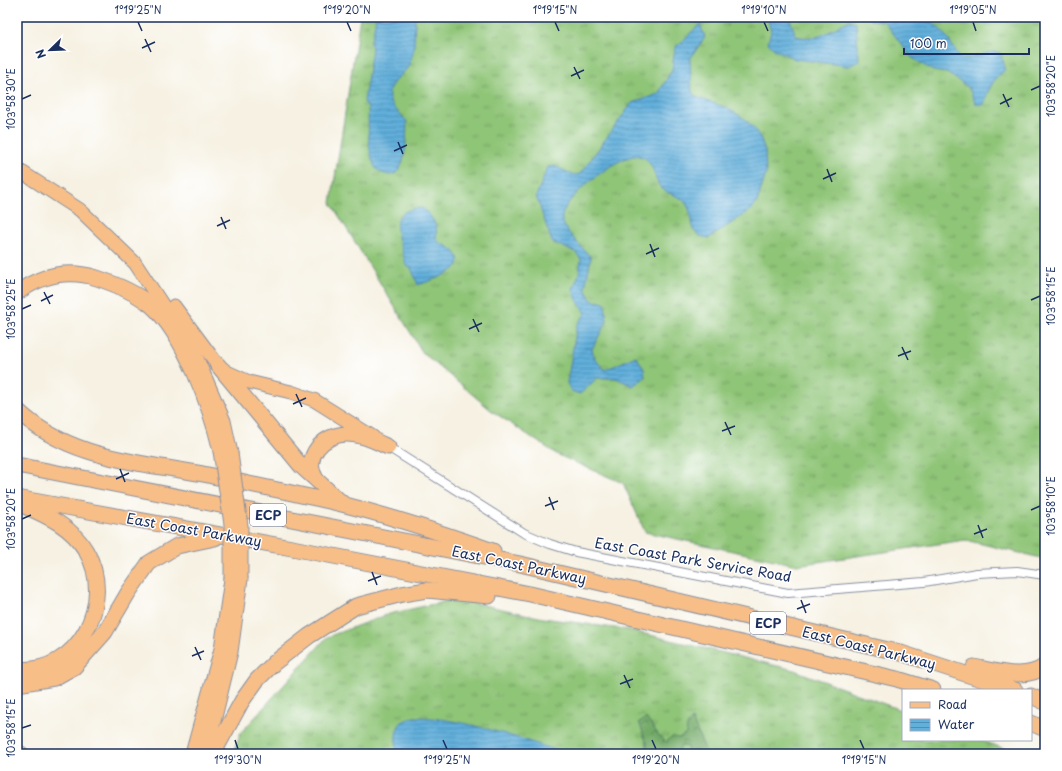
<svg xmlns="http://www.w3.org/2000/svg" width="1062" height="771" viewBox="0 0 1062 771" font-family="'Playpen Sans',sans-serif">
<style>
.grass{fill:url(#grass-tufts);stroke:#557a6a}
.forest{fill:url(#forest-crowns);stroke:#476c63}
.water{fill:url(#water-rules);stroke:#3e6f9c}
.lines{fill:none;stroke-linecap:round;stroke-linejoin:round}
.minor-casing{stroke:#8890a0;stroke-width:10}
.primary-casing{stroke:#8890a0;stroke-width:15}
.motorway-casing{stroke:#8890a0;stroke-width:17}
.minor{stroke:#fff;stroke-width:8}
.primary{stroke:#f7be88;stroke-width:13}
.motorway{stroke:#f7be88;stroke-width:15}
.primary-bridge-casing{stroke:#8890a0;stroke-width:15;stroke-linecap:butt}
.motorway-bridge-casing{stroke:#8890a0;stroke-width:17;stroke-linecap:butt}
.primary-bridge{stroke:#f7be88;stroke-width:13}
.motorway-bridge{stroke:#f7be88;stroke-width:15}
.ticks{fill:none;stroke:#1b2f5e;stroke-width:1.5}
.labels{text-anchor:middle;stroke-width:3;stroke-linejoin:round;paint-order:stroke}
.shield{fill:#fff;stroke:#5f6d8e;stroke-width:1}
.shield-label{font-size:13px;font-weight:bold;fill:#1b2f5e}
.street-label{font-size:14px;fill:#1b2f5e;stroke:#fff}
.neatline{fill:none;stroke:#1b2f5e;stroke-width:1.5}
.ticks-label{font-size:10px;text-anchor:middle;fill:#1b2f5e}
</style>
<defs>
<pattern id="grass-tufts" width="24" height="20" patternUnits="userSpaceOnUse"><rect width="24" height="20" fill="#8fc577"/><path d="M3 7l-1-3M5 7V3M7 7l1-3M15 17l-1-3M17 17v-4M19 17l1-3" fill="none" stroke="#74a065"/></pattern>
<pattern id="forest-crowns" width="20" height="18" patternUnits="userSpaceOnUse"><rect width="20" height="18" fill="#73aa68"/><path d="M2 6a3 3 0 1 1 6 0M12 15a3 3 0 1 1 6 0" fill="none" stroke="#5e8b59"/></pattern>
<pattern id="water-rules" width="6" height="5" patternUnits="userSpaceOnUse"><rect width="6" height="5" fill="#61afdb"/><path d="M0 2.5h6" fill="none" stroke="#4f8fb5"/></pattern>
</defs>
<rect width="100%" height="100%" fill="#fff"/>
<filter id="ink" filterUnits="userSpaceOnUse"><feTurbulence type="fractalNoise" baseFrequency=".025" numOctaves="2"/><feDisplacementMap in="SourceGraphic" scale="8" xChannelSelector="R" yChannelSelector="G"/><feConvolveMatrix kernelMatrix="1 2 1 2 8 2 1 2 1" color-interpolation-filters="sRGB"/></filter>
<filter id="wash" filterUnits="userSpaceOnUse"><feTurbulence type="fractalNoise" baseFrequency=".012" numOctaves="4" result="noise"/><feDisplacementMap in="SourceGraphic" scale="16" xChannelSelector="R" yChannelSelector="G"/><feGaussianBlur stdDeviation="0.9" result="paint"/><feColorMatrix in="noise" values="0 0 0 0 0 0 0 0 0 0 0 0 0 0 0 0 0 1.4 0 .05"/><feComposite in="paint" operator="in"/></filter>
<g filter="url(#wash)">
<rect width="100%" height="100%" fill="#f6f1e2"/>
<g class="grass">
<polygon points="360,17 1045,17 1045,559 965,540 797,565 645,532 623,483 558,455 492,411 423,353 331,203"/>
<polygon points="456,599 543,618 629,630 794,670 903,711 903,740 981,740 1018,754 233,754 240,734 327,637 389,614"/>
</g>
<polygon class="forest" points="646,718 661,738 666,742 672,737 680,738 686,734 687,726 692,719 707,754 688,754 687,746 681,746 678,752 666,751 666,754 642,754 647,750 647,744 639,722"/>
<g class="water">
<path d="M376 17H415C414 32 416 53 408 67 401 77 384 85 390 101 393 109 403 115 407 122 406 135 408 182 385 174 381 173 376 170 374 165 367 147 369 125 368 107L364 102 372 48 370 42 373 34Z"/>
<path d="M767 17H789L796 36C822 42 828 30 850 20L856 23 859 61 849 66 795 59 774 49 768 43 771 31Z"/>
<path d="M868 17H891L894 19C930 9 943 29 960 58 975 61 985 50 999 52L1004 63V71C993 79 987 91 984 105L976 104 968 87 947 73 933 71 911 57 884 21 871 20Z"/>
<path d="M700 24 705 37 690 59 692 92 696 97 727 108 745 119 754 128 761 139 765 151 766 174 757 202 751 210 709 238 700 236 693 230C692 220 691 210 685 202 678 194 668 195 661 188 653 179 655 160 640 156 623 151 563 197 562 217 561 229 584 248 591 258L585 288 591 300 605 303 607 321 592 349 595 359 605 370 636 356 644 369 645 377 633 386 616 378H597L580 394 571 391 567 383 577 325 586 313 577 300 573 289 579 274 581 259 575 252 552 242 536 196 548 167C560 163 568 178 580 174L632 103 658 94 672 70 675 48Z"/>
<path d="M422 208C431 215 439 226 436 237L439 243C446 245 453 249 457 255 468 271 428 281 418 285L411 268 406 266C403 243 379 210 422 208Z"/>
<path d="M413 717C461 717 523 740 568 754H399C395 746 394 730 401 723 404 720 410 719 413 717Z"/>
</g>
</g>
<g filter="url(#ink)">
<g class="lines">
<g class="minor-casing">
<polyline id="minor" points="388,447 524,533 550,544 576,552 788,593 924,582 977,573 1017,571 1045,575"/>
</g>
<g class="primary-casing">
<g id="primary">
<polyline points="17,169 80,210 135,263 196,356 224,421 231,453"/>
<polyline points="174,306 217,364 227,372 249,382 291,392 314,400 373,437"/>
<polyline points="206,754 231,652 241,579"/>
</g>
</g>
<g class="motorway-casing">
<g id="motorway">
<path d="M17 293C41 275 68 269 97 278 115 284 136 293 151 305 185 335 211 408 221 451"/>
<polyline points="217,364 302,467 342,503"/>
<path d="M17 410C69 460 141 462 208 475 248 484 288 492 329 501 385 514 439 532 493 551"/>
<polyline points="17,465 520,564 901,653 1015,690"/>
<path d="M316 479C302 456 324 434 347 434 362 434 375 441 388 447"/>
<polyline points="17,498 292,548 530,594 897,679 933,690"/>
<path d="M974 667C996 671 1026 681 1045 666"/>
<path d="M17 669C78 676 116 601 86 551 71 525 45 515 20 504"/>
<polyline points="17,684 54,678 74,667 105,632 128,593 149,563 177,546 215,538"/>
<polyline points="1031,696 1045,702"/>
<polyline points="1031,723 1045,729"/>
<polyline points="17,752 21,754"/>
<polyline points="193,754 222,649 232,579"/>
<polyline points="213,754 242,701 257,680 274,663 309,636 356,606 402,594 427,590 489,596"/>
</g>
</g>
<use href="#minor" class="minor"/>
<use href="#primary" class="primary"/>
<use href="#motorway" class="motorway"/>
<g class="primary-bridge-casing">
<polyline id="primary-bridge" points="231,453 241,526 241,579"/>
</g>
<g class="motorway-bridge-casing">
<polyline id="motorway-bridge" points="221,451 232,524 232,579"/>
</g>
<use href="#primary-bridge" class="primary-bridge"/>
<use href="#motorway-bridge" class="motorway-bridge"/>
</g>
</g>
<path class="ticks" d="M138 22 142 31M347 22 351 31M555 22 559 31M764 22 768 31M973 22 976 31M145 39 151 52M142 48 155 42M574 67 580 79M571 76 584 70M1031 90 1040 86M1003 94 1009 107M22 99 31 95M1000 104 1012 98M398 142 403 154M394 151 407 145M827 169 832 182M823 179 836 173M221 217 226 229M217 226 230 220M650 244 655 257M646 254 659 248M44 292 50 304M1031 300 1040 296M41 301 53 295M22 309 31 305M473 319 479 332M469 329 482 323M902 347 908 360M898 356 911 351M296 394 302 407M293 404 306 398M725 422 731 435M722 431 735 426M120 469 125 482M116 479 129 473M549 497 554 510M545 506 558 501M1031 510 1040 506M22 519 31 515M978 525 983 538M974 534 987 529M372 572 377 585M368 581 381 576M801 600 806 613M797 609 810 604M195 647 201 660M192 656 204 651M624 675 630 688M620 684 633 679M22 728 31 725M235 740 238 749M443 740 447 749M652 740 656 749M860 740 864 749"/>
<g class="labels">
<g class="shield">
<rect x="250" y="504" width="36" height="22" rx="3"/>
<rect x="750" y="612" width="36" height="22" rx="3"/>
</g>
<g class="shield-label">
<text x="268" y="520">ECP</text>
<text x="768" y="628">ECP</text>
</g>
<g class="street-label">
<text transform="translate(194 530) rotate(10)" y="5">East Coast Parkway</text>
<text transform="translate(693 560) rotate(10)" y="5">East Coast Park Service Road</text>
<text transform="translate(519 565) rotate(12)" y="5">East Coast Parkway</text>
<text transform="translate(869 648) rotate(14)" y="5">East Coast Parkway</text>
</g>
</g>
<rect width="1062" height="771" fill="none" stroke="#fff" stroke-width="44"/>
<rect x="902" y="689" width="130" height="52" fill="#ffffff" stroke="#a4acbf"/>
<rect x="910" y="702" width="20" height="6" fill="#f7be88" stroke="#a4acbf"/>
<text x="938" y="709" font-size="12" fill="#1b2f5e">Road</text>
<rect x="910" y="719" width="20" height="12" fill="url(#water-rules)" stroke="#a4acbf"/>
<text x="938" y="729" font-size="12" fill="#1b2f5e">Water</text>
<g transform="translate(50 50) rotate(247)" stroke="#ffffff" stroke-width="3" paint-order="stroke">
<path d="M0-3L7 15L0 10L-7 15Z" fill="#1b2f5e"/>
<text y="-6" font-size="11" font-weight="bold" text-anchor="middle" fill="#1b2f5e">N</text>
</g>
<path d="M904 48v6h125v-6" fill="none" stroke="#1b2f5e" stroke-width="2"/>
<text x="910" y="48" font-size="12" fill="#1b2f5e" stroke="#ffffff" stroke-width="3" paint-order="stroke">100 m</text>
<rect x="22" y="22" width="1018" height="727" class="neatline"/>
<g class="ticks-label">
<text x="138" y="14">1°19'25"N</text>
<text x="347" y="14">1°19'20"N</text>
<text x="555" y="14">1°19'15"N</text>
<text x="764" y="14">1°19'10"N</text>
<text x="973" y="14">1°19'05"N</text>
<text transform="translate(1051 86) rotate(-90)" y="4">103°58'20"E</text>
<text transform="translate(11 99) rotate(-90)" y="4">103°58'30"E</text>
<text transform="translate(1051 296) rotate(-90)" y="4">103°58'15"E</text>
<text transform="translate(11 309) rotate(-90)" y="4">103°58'25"E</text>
<text transform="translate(1051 506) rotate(-90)" y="4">103°58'10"E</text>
<text transform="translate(11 519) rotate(-90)" y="4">103°58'20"E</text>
<text transform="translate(11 728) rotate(-90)" y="4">103°58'15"E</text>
<text x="238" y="764">1°19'30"N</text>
<text x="447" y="764">1°19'25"N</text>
<text x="656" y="764">1°19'20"N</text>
<text x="864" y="764">1°19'15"N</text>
</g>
</svg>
